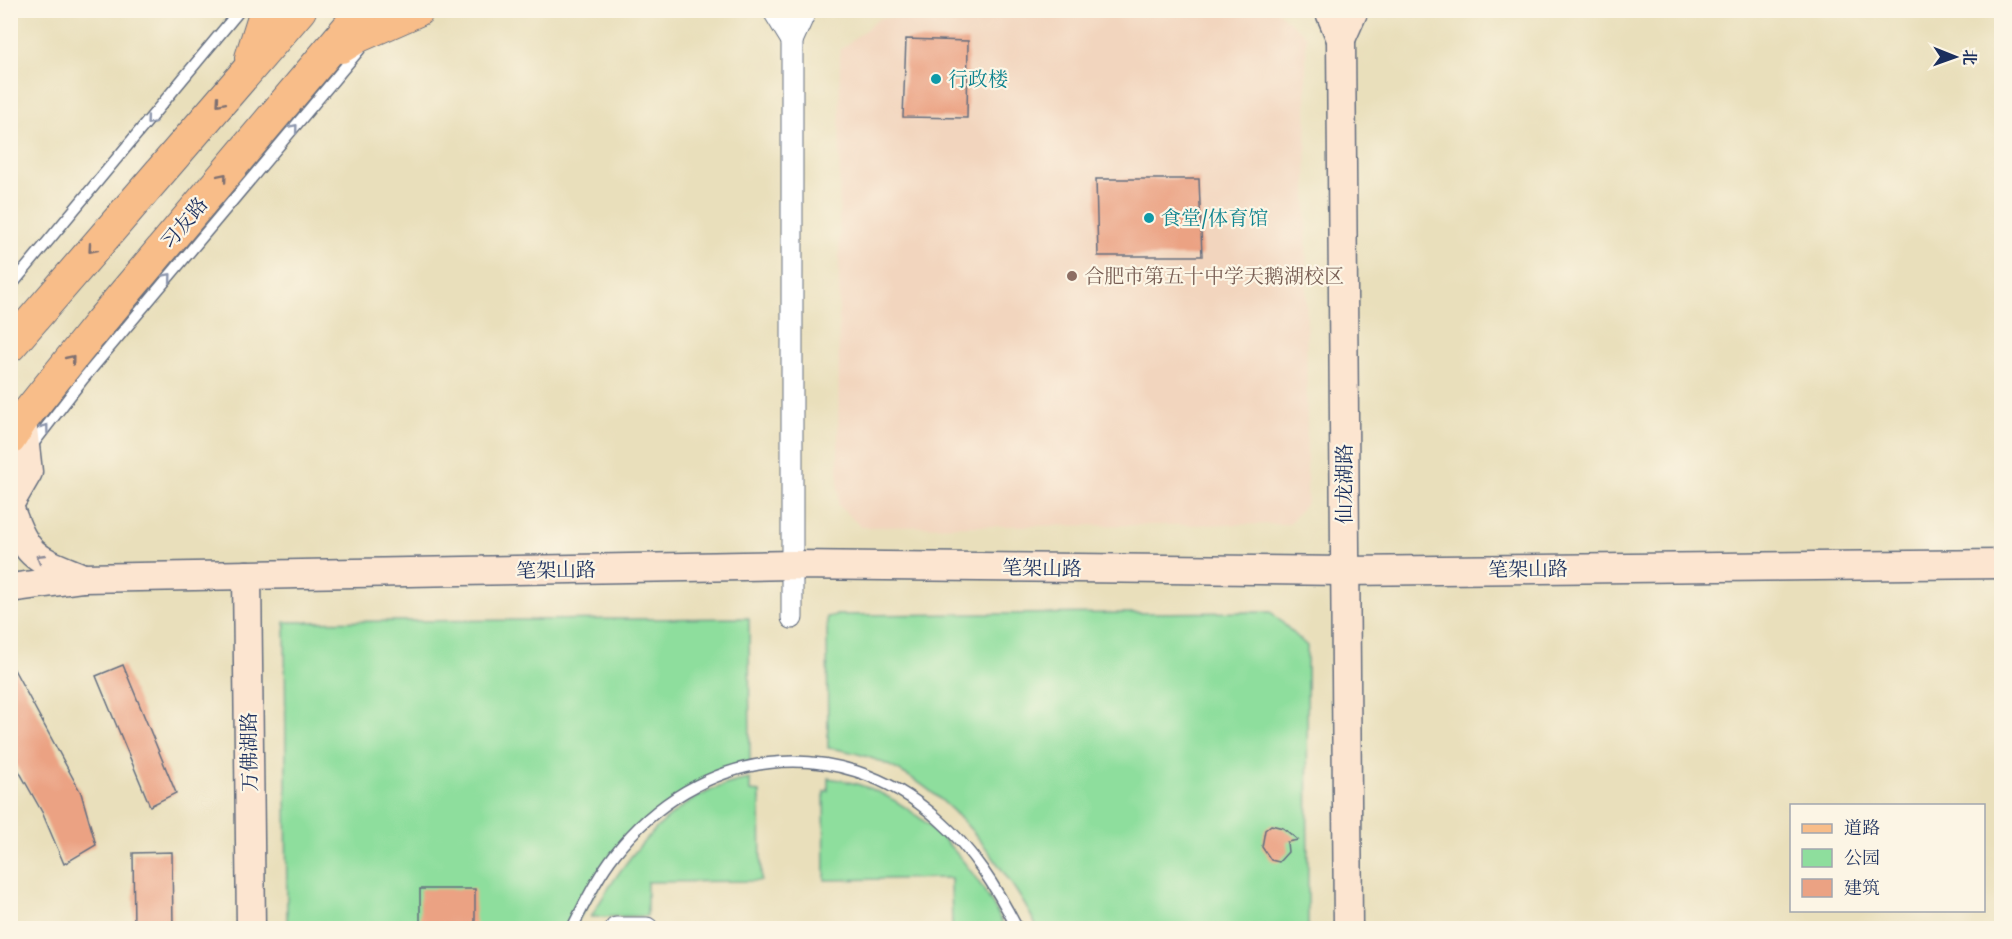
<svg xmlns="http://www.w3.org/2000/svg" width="2012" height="939" viewBox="0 0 2012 939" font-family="'Libre Caslon Text','Noto Serif SC',serif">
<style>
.built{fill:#f2d5be}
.green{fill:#8ede9d;stroke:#54867e;stroke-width:1.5}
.building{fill:#eba283}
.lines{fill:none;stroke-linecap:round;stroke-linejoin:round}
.lane-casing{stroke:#636d7f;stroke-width:13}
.street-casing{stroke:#636d7f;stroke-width:23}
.secondary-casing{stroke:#636d7f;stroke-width:31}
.primary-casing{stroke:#636d7f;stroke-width:34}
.lane{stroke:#fff;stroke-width:10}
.street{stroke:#fff;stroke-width:21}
.secondary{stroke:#fce5d0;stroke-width:28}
.primary{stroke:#f8bd89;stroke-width:32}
.oneway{stroke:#7e6f71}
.oneway2{stroke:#8d97ae}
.oneway3{stroke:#8c8a97}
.culture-dot{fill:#0f9aa8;stroke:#fcf5e5;stroke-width:2}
.education-dot{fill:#8d6e63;stroke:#fcf5e5;stroke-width:2}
.labels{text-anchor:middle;stroke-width:4.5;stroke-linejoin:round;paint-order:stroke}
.culture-label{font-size:20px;fill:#0d838f;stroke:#fcf5e5;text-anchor:start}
.street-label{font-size:20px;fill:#1b2f5e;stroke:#fcf5e5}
.education-label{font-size:20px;fill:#785e54;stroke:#fcf5e5;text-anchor:start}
</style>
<rect width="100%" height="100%" fill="#fcf5e5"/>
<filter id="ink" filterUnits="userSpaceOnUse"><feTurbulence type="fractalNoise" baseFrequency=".0167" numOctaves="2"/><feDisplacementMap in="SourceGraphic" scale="12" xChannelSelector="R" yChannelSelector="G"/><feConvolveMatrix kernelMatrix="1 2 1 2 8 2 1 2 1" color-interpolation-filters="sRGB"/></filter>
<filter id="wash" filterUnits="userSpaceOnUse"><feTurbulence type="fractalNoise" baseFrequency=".008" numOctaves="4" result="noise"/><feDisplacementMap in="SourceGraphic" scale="24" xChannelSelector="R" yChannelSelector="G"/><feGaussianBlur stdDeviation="1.35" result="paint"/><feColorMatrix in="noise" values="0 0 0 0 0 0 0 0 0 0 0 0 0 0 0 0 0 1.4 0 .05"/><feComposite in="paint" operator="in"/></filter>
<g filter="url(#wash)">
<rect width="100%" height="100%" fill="#e9dfbb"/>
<polygon class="built" points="1276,10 1306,36 1307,502 1289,524 861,527 838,505 840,50 880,18"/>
<g class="green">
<path d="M1271 612 1307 646 1308 928H1037C1028 907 1015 889 1002 870 960 808 905 757 828 748L827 617 836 615Z"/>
<polygon points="749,618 750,765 691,787 631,835 573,928 287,928 285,622"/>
<path d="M828 778C909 787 972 859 1005 928H952L951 878 825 880 824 791H828Z"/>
<path d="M750 779V791L760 792 761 881 647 882V916L591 917C626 856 675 790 750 779Z"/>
</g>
<g id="blocks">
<g class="building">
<polygon points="906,39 968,41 967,118 903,117"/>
<polygon points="1096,179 1199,179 1202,256 1098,256"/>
<polygon points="10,662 81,793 96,845 64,864 42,812 10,755"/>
<polygon points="123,665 176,793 150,806 96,676"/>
<polygon points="1271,825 1283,828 1298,840 1287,842 1288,852 1279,862 1271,860 1262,847 1265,830"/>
<polygon points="172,852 173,928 134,928 133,853"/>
<rect x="420" y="889" width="55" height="39"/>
</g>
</g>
</g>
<g filter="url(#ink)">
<use href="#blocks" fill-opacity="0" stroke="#636d7f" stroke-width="1.5"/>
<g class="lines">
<g class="lane-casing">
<g id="lane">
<polyline points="10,287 240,10"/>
<polyline points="30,448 83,379 360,49"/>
<path d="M572 928C585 903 597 877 615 854 697 749 836 728 938 819 973 850 996 887 1017 928"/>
</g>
</g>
<g class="street-casing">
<g id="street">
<polyline points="773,10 792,41 806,10"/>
<polyline points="792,41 792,618"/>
<polyline points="616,928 647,928"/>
</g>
</g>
<g class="secondary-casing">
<g id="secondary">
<polyline points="1329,10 1341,39 1354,10"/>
<polyline points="1341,39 1348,928"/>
<polyline points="10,503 28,472 22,420"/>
<path d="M10 509C27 559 37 559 83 578L10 588"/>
<polyline points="247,575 251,928"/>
<polyline points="83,578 793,565 1344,571 2002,564"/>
</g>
</g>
<g class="primary-casing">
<g id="primary">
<polyline points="341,47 359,36 418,10"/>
<polyline points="251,58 266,10"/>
<polyline points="10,346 300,10"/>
<polyline points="10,439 22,420 98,325 363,10"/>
</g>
</g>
<use href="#lane" class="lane"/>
<use href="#street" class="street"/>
<use href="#secondary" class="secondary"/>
<use href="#primary" class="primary"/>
</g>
<defs><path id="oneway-chevron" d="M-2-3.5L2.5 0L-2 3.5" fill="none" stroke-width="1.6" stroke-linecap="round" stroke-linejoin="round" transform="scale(1.5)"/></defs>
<g class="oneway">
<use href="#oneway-chevron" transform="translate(220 102) rotate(131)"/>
<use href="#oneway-chevron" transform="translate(223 177) rotate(-50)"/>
<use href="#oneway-chevron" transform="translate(92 249) rotate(131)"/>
<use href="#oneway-chevron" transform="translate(71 359) rotate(-51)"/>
</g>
<g class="oneway2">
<use href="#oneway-chevron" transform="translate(150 121) rotate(130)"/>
<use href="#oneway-chevron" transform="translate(294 128) rotate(-50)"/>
<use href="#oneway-chevron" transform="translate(168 277) rotate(-50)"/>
<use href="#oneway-chevron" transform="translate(45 428) rotate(-53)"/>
</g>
<use class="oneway3" href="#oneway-chevron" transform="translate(40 558) rotate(-150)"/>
</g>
<g class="culture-dot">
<circle cx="936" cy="79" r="6"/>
<circle cx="1149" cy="218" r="6"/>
</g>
<circle class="education-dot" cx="1072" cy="276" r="6"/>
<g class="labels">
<g class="culture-label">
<text x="948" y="86">行政楼</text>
<text x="1161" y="225">食堂/体育馆</text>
</g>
<g class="street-label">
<text transform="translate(184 223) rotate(-50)" y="7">习友路</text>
<text transform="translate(1344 484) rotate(-90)" y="7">仙龙湖路</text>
<text transform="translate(1042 568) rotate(1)" y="7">笔架山路</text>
<text transform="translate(1528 569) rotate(-1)" y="7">笔架山路</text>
<text transform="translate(556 570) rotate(-1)" y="7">笔架山路</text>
<text transform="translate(249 752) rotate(-91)" y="7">万佛湖路</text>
</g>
<g class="education-label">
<text x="1084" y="283">合肥市第五十中学天鹅湖校区</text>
</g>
</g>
<rect width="2012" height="939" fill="none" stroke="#fcf5e5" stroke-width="36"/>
<rect x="1790" y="804" width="195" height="108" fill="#fcf5e5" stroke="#a2a6af" stroke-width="1.5"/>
<rect x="1802" y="824" width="30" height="9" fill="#f8bd89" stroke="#a2a6af" stroke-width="1.5"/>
<text x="1844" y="834" font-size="18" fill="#1b2f5e">道路</text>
<rect x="1802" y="849" width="30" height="18" fill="#8ede9d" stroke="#a2a6af" stroke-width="1.5"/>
<text x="1844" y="864" font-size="18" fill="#1b2f5e">公园</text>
<rect x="1802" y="879" width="30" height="18" fill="#eba283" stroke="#a2a6af" stroke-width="1.5"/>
<text x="1844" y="894" font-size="18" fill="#1b2f5e">建筑</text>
<g transform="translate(1955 57) rotate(91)" stroke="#fcf5e5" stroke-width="4.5" paint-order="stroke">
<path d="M0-4.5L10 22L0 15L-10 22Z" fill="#1b2f5e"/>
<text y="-9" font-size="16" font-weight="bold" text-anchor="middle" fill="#1b2f5e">北</text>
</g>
</svg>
